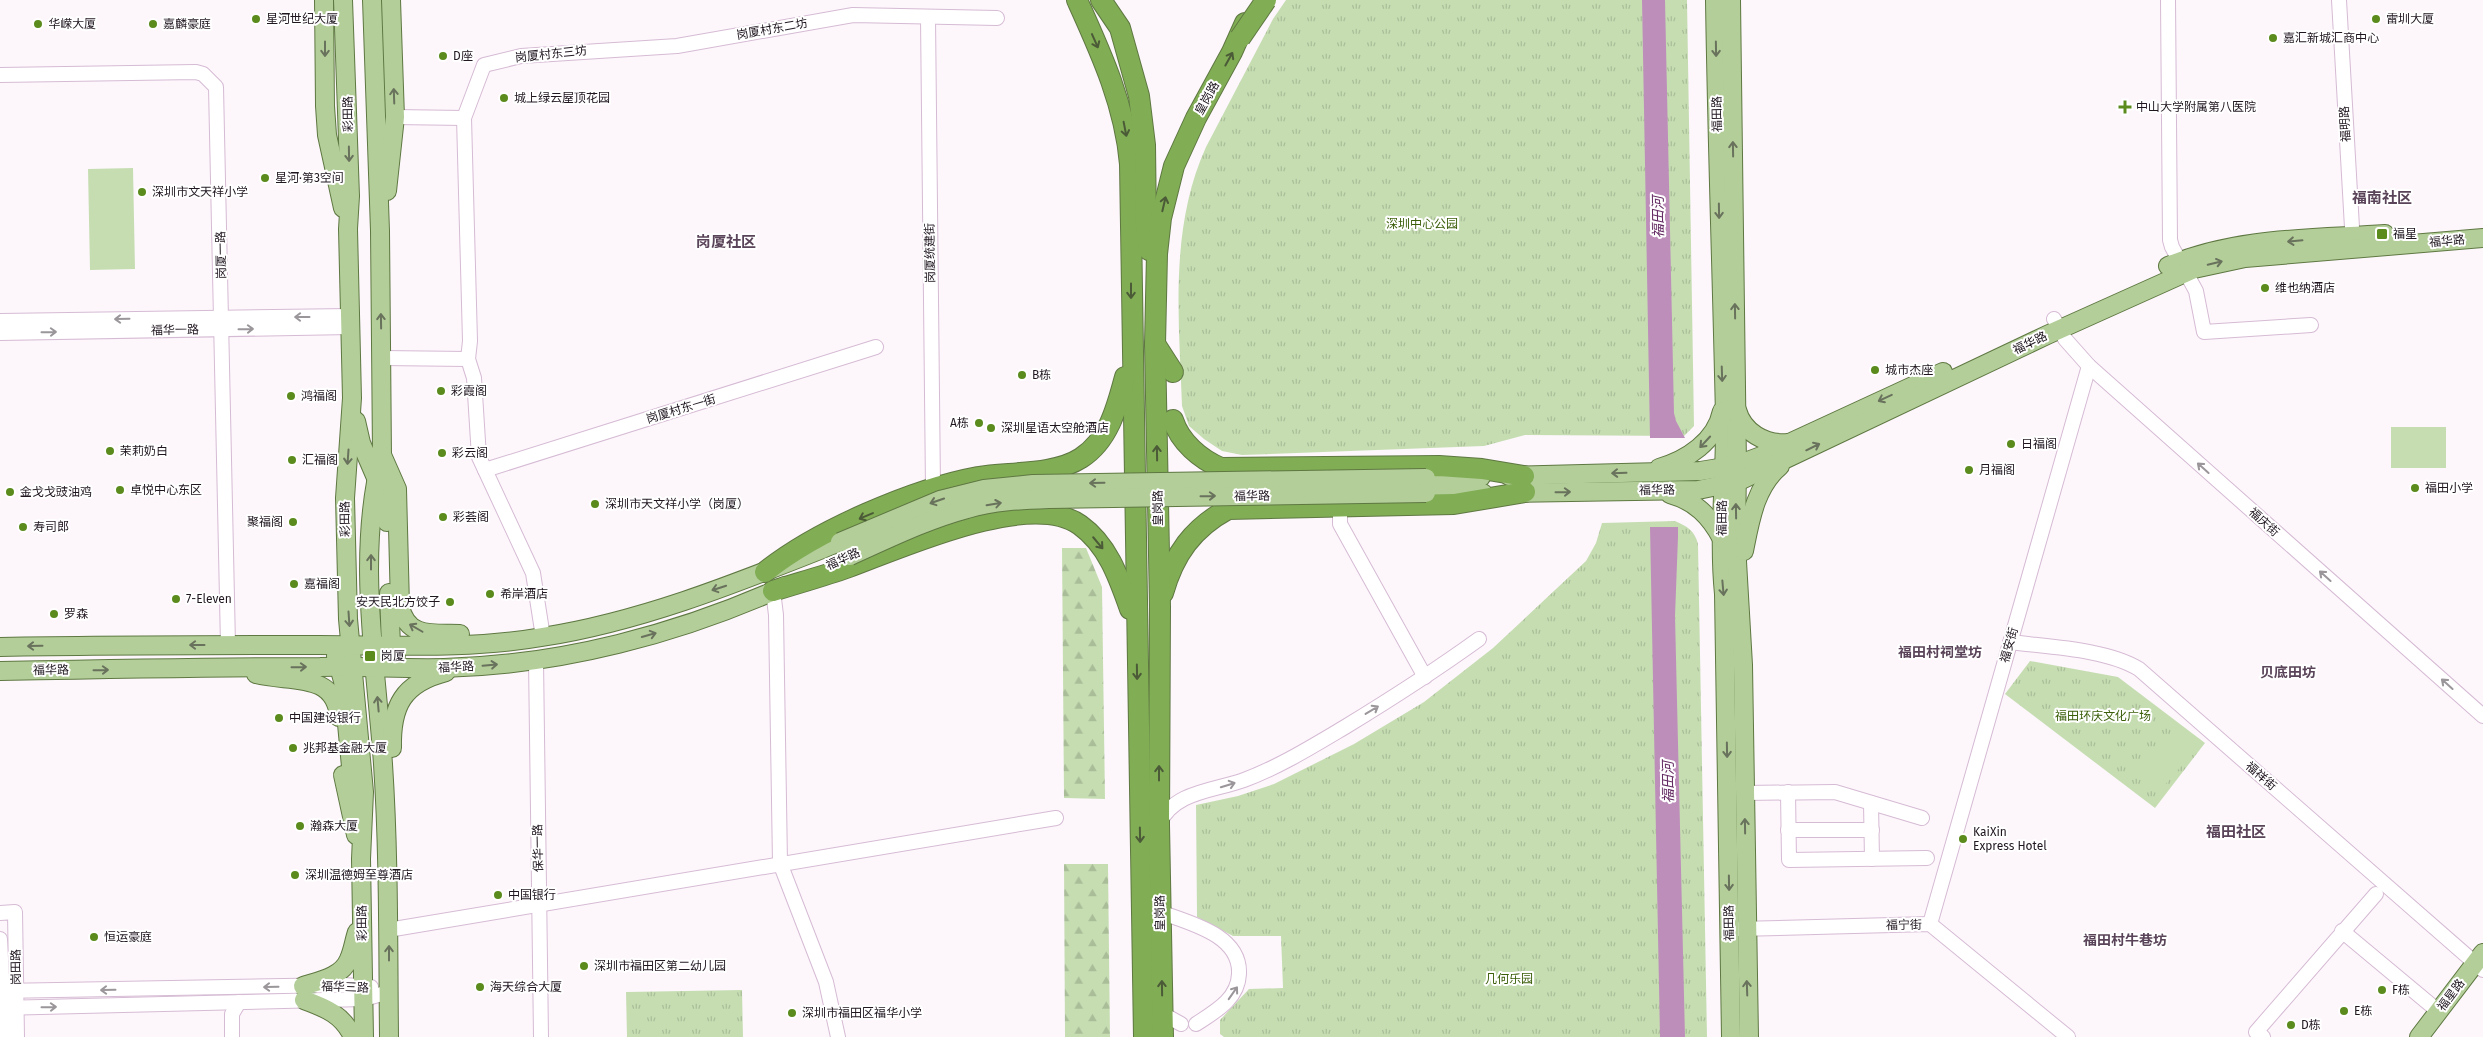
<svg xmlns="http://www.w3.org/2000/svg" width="2483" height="1037" viewBox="0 0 2483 1037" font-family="'Fira Sans','Noto Sans SC',sans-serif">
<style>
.grass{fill:url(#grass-tufts)}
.forest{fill:url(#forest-firs)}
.pitch{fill:#c6ddb2}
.water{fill:#be8ebb}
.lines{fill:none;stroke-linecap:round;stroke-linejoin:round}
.minor-casing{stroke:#d6bbd4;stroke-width:16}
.major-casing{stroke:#5f7842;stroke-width:20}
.highway-casing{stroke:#5f7842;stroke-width:22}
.minor{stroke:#fff;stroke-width:14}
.major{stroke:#b3ce99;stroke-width:18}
.highway{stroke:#81ad55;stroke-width:20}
.major-bridge-casing{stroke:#5f7842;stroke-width:20;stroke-linecap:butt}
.highway-bridge-casing{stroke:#5f7842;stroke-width:22;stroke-linecap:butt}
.major-bridge{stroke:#b3ce99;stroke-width:18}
.highway-bridge{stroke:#81ad55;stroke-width:20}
.oneway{stroke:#4b5a37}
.oneway2{stroke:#69725c}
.oneway3{stroke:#9a969a}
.poi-dot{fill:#5b8a1d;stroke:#fff;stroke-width:2}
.labels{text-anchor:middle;stroke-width:4;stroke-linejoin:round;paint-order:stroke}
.poi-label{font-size:12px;fill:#1f161f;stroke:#fff;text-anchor:start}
.street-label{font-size:12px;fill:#1f161f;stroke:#fff}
.park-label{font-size:12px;fill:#3b5e09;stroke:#fff}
.water-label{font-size:14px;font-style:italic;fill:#632962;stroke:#fff}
.neighbourhood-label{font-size:14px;font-weight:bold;fill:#5a4459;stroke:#fff}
.quarter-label{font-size:15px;font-weight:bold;fill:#5a4459;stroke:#fff}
</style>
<defs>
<pattern id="grass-tufts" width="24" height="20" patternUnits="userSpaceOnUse" patternTransform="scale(1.25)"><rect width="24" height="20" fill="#c6ddb2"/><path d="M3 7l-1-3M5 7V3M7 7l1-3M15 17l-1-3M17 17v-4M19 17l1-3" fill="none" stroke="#aabd99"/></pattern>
<pattern id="forest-firs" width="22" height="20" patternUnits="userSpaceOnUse" patternTransform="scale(1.25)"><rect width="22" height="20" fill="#c6ddb2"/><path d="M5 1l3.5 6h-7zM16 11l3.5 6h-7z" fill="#aabd99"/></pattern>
</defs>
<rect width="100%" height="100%" fill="#fdf7fc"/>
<g class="grass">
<path d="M1286 0H1687L1694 426 1684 436 1525 435 1484 446 1242 455 1222 451 1204 439 1189 426 1182 406C1179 319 1169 229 1206 147L1273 19Z"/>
<path d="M1675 521C1687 526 1695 531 1698 544L1707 1037H1224L1220 1034V1020L1249 989 1283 988 1281 936H1233L1197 917 1196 805 1238 796 1274 784 1354 744 1424 702 1493 648 1586 561 1596 543 1602 523Z"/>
<polygon points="2030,661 2118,677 2205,743 2155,808 2005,694"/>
<polygon points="742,990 743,1037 627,1037 626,992"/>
</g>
<g class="forest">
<polygon points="1062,548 1086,548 1102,587 1105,799 1064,798"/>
<polygon points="1064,864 1108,864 1110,1037 1065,1037"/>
</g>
<g class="pitch">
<polygon points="133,168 135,269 90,270 88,169"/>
<rect x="2391" y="427" width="55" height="41"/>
<polygon points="2175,731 2196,749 2164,786 2143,768"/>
</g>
<g class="water">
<polygon points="1642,0 1665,0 1674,413 1676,421 1685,438 1650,438"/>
<polygon points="1650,527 1678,527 1678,537 1675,616 1685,1037 1660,1037"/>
</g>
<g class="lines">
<g class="minor-casing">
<g id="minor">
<polyline points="2168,0 2170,240 2172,247 2196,291 2204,332 2311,325"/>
<polyline points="2339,0 2353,245"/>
<polyline points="928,18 933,488"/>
<polyline points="0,75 196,72 203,74 216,87 228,645"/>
<polyline points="395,117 464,118"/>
<polyline points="2054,319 2065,339 2089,366 2483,716"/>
<polyline points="0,321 350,316"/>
<polyline points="0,333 351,327"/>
<polyline points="382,358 468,359"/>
<polyline points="485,470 876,347"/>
<polyline points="1340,506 1340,524 1425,677"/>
<polyline points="773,591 776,615 780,863 826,982 838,1037"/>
<polyline points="543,637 533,573 479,457 474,378 468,359 470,341 464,118 484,65 521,56 677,46 853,15 997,18"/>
<path d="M2010 642C2048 647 2107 649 2139 669L2483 970"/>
<polyline points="536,660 541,1037"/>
<polyline points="1788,792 1789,860 1927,858"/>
<polyline points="1744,793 1835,792 1922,818"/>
<polyline points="1871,803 1872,859"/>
<path d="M1159 824C1174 791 1214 791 1244 780 1279 767 1313 746 1345 727 1391 699 1436 670 1479 639"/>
<polyline points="1788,830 1872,830"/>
<path d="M1160 912C1190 923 1241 935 1239 974 1238 999 1216 1011 1196 1024"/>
<polyline points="0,913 15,912 17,1037"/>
<polyline points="1930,924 2089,366"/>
<polyline points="1737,929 1930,924 2068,1037"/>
<polyline points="388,930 1056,818"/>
<polyline points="2342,931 2438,1011"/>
<polyline points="0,939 5,1037"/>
<polyline points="0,991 344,985 371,987"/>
<polyline points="0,1008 364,999 389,992"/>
<polyline points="1163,1014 1181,1024"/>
<polyline points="232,1037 232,1014 239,1002"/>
<polyline points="2263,1037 2256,1032 2376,894"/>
</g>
</g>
<g class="major-casing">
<g id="major">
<polyline points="324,0 325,106 327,135 343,208"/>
<polyline points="343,0 350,196 348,229 352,398 345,498 348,619 364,792 361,859 364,1037"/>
<path d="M372 0 380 231 382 455 397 489 400 606C407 639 434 633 460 634"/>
<path d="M1715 0C1717 139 1722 278 1725 417 1726 476 1718 535 1724 594L1731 1037"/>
<polyline points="1731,0 1737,465 1736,544 1743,665 1749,1037"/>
<polyline points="387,191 395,117 391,0"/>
<path d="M2168 266C2236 237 2312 239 2385 234"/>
<path d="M1737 410C1743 432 1765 445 1788 443"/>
<polyline points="356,421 361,443 386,501 387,522"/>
<path d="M382 455C356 554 376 663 383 764 389 855 388 946 389 1037"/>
<path d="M1659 468C1687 460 1716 441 1722 411"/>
<polyline points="1509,476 1700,471 1737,465 1761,456 1943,372"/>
<polyline points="1426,478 1481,477"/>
<polyline points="1426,493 1483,493"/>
<polyline points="1511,493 1698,490 1737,482 2047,335 2194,269 2245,258 2483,238"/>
<path d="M1670 494C1695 501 1710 516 1722 539"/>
<path d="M1744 551C1750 521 1755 487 1780 466"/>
<polyline points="389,593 391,646 396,655"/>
<path d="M0 647C106 645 212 645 318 645 393 645 468 650 542 637 645 621 744 580 840 542"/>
<polyline points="336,656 343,681 353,788"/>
<path d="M0 671C107 669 214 667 320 667 362 666 403 669 444 668 561 665 679 634 785 586"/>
<path d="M256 674C289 683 335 671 339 717"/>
<path d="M392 748C391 706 403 683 446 672"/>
<polyline points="343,775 356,835"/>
<path d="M303 986C319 981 342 977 349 959 353 950 354 941 357 932"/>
<path d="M304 1000C326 1008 343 1015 353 1037"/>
<polyline points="2419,1037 2483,953"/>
</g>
</g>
<g class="highway-casing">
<g id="highway">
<path d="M1077 0C1101 53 1125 105 1130 164L1144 1037"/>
<polyline points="1101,0 1120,28 1139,96 1145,145 1146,226 1149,250"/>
<polyline points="1155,344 1173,372"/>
<path d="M1173 420C1180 442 1200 459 1221 468L1439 466 1482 469 1524 476"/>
<path d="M765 572C816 531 913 489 978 477 1009 472 1055 475 1081 458 1109 440 1117 407 1125 377"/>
<path d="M773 591C798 583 824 576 849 567 901 548 1030 489 1080 525 1108 545 1119 578 1130 609"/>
<path d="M1163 593C1174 554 1193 528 1228 509L1454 504 1525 492"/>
<polyline points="1163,1037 1159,825 1160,607 1155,344 1157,254 1161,218 1174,166 1196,118 1232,52 1245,23"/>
</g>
</g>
<use href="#minor" class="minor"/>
<use href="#major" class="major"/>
<use href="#highway" class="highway"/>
<g class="major-bridge-casing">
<g id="major-bridge">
<polyline points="840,542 940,500 984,489 1033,484 1426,478"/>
<path d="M850 556C888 539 926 520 967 509 994 501 1023 500 1050 499L1426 493"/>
</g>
</g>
<g class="highway-bridge-casing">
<polyline id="highway-bridge" points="1240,38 1266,0"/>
</g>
<use href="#major-bridge" class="major-bridge"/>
<use href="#highway-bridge" class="highway-bridge"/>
</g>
<defs><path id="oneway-shaft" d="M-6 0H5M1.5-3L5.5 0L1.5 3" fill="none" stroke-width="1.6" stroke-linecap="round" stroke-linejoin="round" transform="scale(1.25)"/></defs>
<g class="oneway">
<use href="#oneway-shaft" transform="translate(1095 41) rotate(66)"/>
<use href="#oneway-shaft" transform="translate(1229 59) rotate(-61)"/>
<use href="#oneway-shaft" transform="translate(1125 129) rotate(79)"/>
<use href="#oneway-shaft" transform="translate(1164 204) rotate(-77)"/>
<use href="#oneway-shaft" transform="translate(1131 291) rotate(90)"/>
<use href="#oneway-shaft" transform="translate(1157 453) rotate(-91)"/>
<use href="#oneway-shaft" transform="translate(866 516) rotate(157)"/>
<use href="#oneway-shaft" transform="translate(1098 543) rotate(50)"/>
<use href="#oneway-shaft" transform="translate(1137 672) rotate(89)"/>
<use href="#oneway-shaft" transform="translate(1159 773) rotate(-90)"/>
<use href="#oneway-shaft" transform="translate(1140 835) rotate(89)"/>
<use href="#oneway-shaft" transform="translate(1162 988) rotate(-91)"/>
</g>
<g class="oneway2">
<use href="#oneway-shaft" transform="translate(325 49) rotate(90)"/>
<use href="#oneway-shaft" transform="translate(1716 49) rotate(89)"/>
<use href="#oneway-shaft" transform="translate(394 96) rotate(-92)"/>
<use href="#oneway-shaft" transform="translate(1733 149) rotate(-91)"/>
<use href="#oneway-shaft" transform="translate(349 154) rotate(89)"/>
<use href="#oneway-shaft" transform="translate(1719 211) rotate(89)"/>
<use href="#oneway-shaft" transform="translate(2295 241) rotate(175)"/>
<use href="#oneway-shaft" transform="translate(2215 263) rotate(-13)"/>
<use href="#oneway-shaft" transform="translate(1735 311) rotate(-91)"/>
<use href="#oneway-shaft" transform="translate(381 321) rotate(-91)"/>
<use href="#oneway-shaft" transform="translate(1722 374) rotate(88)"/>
<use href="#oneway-shaft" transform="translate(1885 398) rotate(155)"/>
<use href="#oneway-shaft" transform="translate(1705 442) rotate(133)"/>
<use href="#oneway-shaft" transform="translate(1813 447) rotate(-26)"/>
<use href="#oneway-shaft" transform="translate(348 457) rotate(94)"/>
<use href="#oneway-shaft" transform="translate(1619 473) rotate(178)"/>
<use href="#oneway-shaft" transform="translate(1097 483) rotate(179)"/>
<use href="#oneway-shaft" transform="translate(1563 492) rotate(-1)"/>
<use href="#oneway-shaft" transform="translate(1208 496) rotate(-1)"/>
<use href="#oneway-shaft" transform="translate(937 501) rotate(161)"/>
<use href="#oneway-shaft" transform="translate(994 504) rotate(-9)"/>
<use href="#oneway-shaft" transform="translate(1736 511) rotate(-91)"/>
<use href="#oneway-shaft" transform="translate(371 562) rotate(-90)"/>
<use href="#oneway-shaft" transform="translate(719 588) rotate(162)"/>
<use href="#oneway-shaft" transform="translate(1723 588) rotate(85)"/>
<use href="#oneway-shaft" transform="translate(349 619) rotate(86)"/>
<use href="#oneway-shaft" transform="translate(416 628) rotate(-150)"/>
<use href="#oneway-shaft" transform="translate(649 635) rotate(-16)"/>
<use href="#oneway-shaft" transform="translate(197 645) rotate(180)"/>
<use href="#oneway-shaft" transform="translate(35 646) rotate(179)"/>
<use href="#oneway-shaft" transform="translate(490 665) rotate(-5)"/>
<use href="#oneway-shaft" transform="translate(299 667) rotate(-1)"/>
<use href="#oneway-shaft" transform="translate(101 670) rotate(-1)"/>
<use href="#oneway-shaft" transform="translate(378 704) rotate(-95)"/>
<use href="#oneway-shaft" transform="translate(1727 750) rotate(89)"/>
<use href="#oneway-shaft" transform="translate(1745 826) rotate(-91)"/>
<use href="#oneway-shaft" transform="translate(1729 883) rotate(89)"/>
<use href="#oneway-shaft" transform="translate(389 953) rotate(-90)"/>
<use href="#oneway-shaft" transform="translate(1747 988) rotate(-92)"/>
</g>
<g class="oneway3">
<use href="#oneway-shaft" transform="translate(302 317) rotate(180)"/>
<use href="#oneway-shaft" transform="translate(122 319) rotate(179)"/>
<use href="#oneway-shaft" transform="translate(246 329) rotate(-1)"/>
<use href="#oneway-shaft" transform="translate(49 332) rotate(-1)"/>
<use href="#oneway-shaft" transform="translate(2203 468) rotate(-138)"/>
<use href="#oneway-shaft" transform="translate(2325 576) rotate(-138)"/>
<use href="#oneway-shaft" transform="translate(2447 684) rotate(-138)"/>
<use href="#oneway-shaft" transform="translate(1372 710) rotate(-31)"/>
<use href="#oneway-shaft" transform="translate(1228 785) rotate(-17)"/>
<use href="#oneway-shaft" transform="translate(271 987) rotate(179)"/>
<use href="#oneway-shaft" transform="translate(108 990) rotate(179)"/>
<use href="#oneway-shaft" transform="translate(1233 993) rotate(-55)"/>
<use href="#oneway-shaft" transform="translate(49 1007) rotate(-1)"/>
</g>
<g class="poi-dot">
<circle cx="256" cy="19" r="5"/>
<circle cx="2376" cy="19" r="5"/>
<circle cx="38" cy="24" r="5"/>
<circle cx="153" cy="24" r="5"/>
<circle cx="2273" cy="38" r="5"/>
<circle cx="443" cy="56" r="5"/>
<circle cx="504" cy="98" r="5"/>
<path d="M2122.5 99.5h5v5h5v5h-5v5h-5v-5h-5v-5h5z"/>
<circle cx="265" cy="178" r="5"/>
<circle cx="142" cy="192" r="5"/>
<rect x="2376" y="228" width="12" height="12" rx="2.5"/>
<circle cx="2265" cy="288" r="5"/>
<circle cx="1875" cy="370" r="5"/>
<circle cx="1022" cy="375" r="5"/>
<circle cx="441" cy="391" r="5"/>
<circle cx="291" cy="396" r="5"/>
<circle cx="979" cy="423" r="5"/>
<circle cx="991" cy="428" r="5"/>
<circle cx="2011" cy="444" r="5"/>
<circle cx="110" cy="451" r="5"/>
<circle cx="442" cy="453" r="5"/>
<circle cx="292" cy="460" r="5"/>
<circle cx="1969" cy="470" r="5"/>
<circle cx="2415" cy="488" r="5"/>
<circle cx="120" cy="490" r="5"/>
<circle cx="10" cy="492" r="5"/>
<circle cx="595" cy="504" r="5"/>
<circle cx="443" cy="517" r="5"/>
<circle cx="293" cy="522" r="5"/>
<circle cx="23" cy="527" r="5"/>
<circle cx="294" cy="584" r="5"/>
<circle cx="490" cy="594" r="5"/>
<circle cx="176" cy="599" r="5"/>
<circle cx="450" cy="602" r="5"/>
<circle cx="54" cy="614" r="5"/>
<rect x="364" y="650" width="12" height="12" rx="2.5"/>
<circle cx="279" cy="718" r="5"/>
<circle cx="293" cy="748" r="5"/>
<circle cx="300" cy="826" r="5"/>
<circle cx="1963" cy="839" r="5"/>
<circle cx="295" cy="875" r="5"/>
<circle cx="498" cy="895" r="5"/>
<circle cx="94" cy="937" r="5"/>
<circle cx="584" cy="966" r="5"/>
<circle cx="480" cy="987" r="5"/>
<circle cx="2382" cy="990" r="5"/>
<circle cx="2344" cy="1011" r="5"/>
<circle cx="792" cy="1013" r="5"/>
<circle cx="2291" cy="1025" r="5"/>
</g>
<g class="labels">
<g class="poi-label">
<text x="266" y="23">星河世纪大厦</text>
<text x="2386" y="23">雷圳大厦</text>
<text x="48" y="28">华嵘大厦</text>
<text x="163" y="28">嘉麟豪庭</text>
<text x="2283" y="42">嘉汇新城汇商中心</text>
<text x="453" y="60">D座</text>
<text x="514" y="102">城上绿云屋顶花园</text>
<text x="2136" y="111">中山大学附属第八医院</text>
<text x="275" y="182">星河·第3空间</text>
<text x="152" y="196">深圳市文天祥小学</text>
<text x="2393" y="238">福星</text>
<text x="2275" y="292">维也纳酒店</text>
<text x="1885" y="374">城市杰座</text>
<text x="1032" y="379">B栋</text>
<text x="451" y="395">彩霞阁</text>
<text x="301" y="400">鸿福阁</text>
<text x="969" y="427" text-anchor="end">A栋</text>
<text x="1001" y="432">深圳星语太空舱酒店</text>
<text x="2021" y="448">日福阁</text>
<text x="120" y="455">茉莉奶白</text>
<text x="452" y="457">彩云阁</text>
<text x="302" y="464">汇福阁</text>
<text x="1979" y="474">月福阁</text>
<text x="2425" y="492">福田小学</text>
<text x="130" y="494">卓悦中心东区</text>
<text x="20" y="496">金戈戈豉油鸡</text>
<text x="605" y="508">深圳市天文祥小学（岗厦）</text>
<text x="453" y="521">彩荟阁</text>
<text x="283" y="526" text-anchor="end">聚福阁</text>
<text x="33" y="531">寿司郎</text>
<text x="304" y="588">嘉福阁</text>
<text x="500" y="598">希岸酒店</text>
<text x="186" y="603">7-Eleven</text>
<text x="440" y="606" text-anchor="end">安天民北方饺子</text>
<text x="64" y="618">罗森</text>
<text x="381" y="660">岗厦</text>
<text x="289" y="722">中国建设银行</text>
<text x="303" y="752">兆邦基金融大厦</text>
<text x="310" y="830">瀚森大厦</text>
<text x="1973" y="836">KaiXin<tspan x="1973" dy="14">Express Hotel</tspan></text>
<text x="305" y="879">深圳温德姆至尊酒店</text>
<text x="508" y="899">中国银行</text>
<text x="104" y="941">恒运豪庭</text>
<text x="594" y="970">深圳市福田区第二幼儿园</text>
<text x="490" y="991">海天综合大厦</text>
<text x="2392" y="994">F栋</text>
<text x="2354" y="1015">E栋</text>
<text x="802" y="1017">深圳市福田区福华小学</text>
<text x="2301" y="1029">D栋</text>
</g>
<g class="street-label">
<text transform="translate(772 29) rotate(-10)" y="4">岗厦村东二坊</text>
<text transform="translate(551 54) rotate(-6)" y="4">岗厦村东三坊</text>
<text transform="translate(1207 98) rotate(-61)" y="4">皇岗路</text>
<text transform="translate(348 114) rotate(-91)" y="4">彩田路</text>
<text transform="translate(1717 114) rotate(-91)" y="4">福田路</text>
<text transform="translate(2345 124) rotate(-93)" y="4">福明路</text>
<text transform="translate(2447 241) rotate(-5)" y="4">福华路</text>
<text transform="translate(930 253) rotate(-91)" y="4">岗厦统建街</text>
<text transform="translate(221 255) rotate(-91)" y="4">岗厦一路</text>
<text transform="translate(175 330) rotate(-1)" y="4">福华一路</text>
<text transform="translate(2030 343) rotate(-26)" y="4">福华路</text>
<text transform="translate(681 409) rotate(-17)" y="4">岗厦村东一街</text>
<text transform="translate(1657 490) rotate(-1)" y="4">福华路</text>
<text transform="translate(1252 496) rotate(-1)" y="4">福华路</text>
<text transform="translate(1158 508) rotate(-91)" y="4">皇岗路</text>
<text transform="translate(1722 518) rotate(-89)" y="4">福田路</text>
<text transform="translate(345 519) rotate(-91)" y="4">彩田路</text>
<text transform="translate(2264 522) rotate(42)" y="4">福庆街</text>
<text transform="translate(843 559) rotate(-24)" y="4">福华路</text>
<text transform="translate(2009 645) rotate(-74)" y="4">福安街</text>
<text transform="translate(456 667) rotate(-3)" y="4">福华路</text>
<text transform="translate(51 670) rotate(-1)" y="4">福华路</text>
<text transform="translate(2261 776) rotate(41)" y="4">福祥街</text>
<text transform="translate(538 848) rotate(-91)" y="4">保华一路</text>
<text transform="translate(1160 913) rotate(-91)" y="4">皇岗路</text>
<text transform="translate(362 923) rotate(-91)" y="4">彩田路</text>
<text transform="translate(1729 923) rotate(-91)" y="4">福田路</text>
<text transform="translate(1904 925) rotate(-1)" y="4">福宁街</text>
<text transform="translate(16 967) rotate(-91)" y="4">岗田路</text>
<text transform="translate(345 987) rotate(2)" y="4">福华三路</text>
<text transform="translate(2451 995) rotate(-53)" y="4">福星路</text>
</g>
<g class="park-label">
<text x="1422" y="228">深圳中心公园</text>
<text x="2103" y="720">福田环庆文化广场</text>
<text x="1509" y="983">几何乐园</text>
</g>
<g class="water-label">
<text transform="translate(1658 217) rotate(-91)" y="5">福田河</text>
<text transform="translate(1668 782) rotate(-91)" y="5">福田河</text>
</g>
<g class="neighbourhood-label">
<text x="1940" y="657">福田村祠堂坊</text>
<text x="2288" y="677">贝底田坊</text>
<text x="2125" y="945">福田村牛巷坊</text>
</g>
<g class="quarter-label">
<text x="2382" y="203">福南社区</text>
<text x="726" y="247">岗厦社区</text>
<text x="2236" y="837">福田社区</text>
</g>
</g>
</svg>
